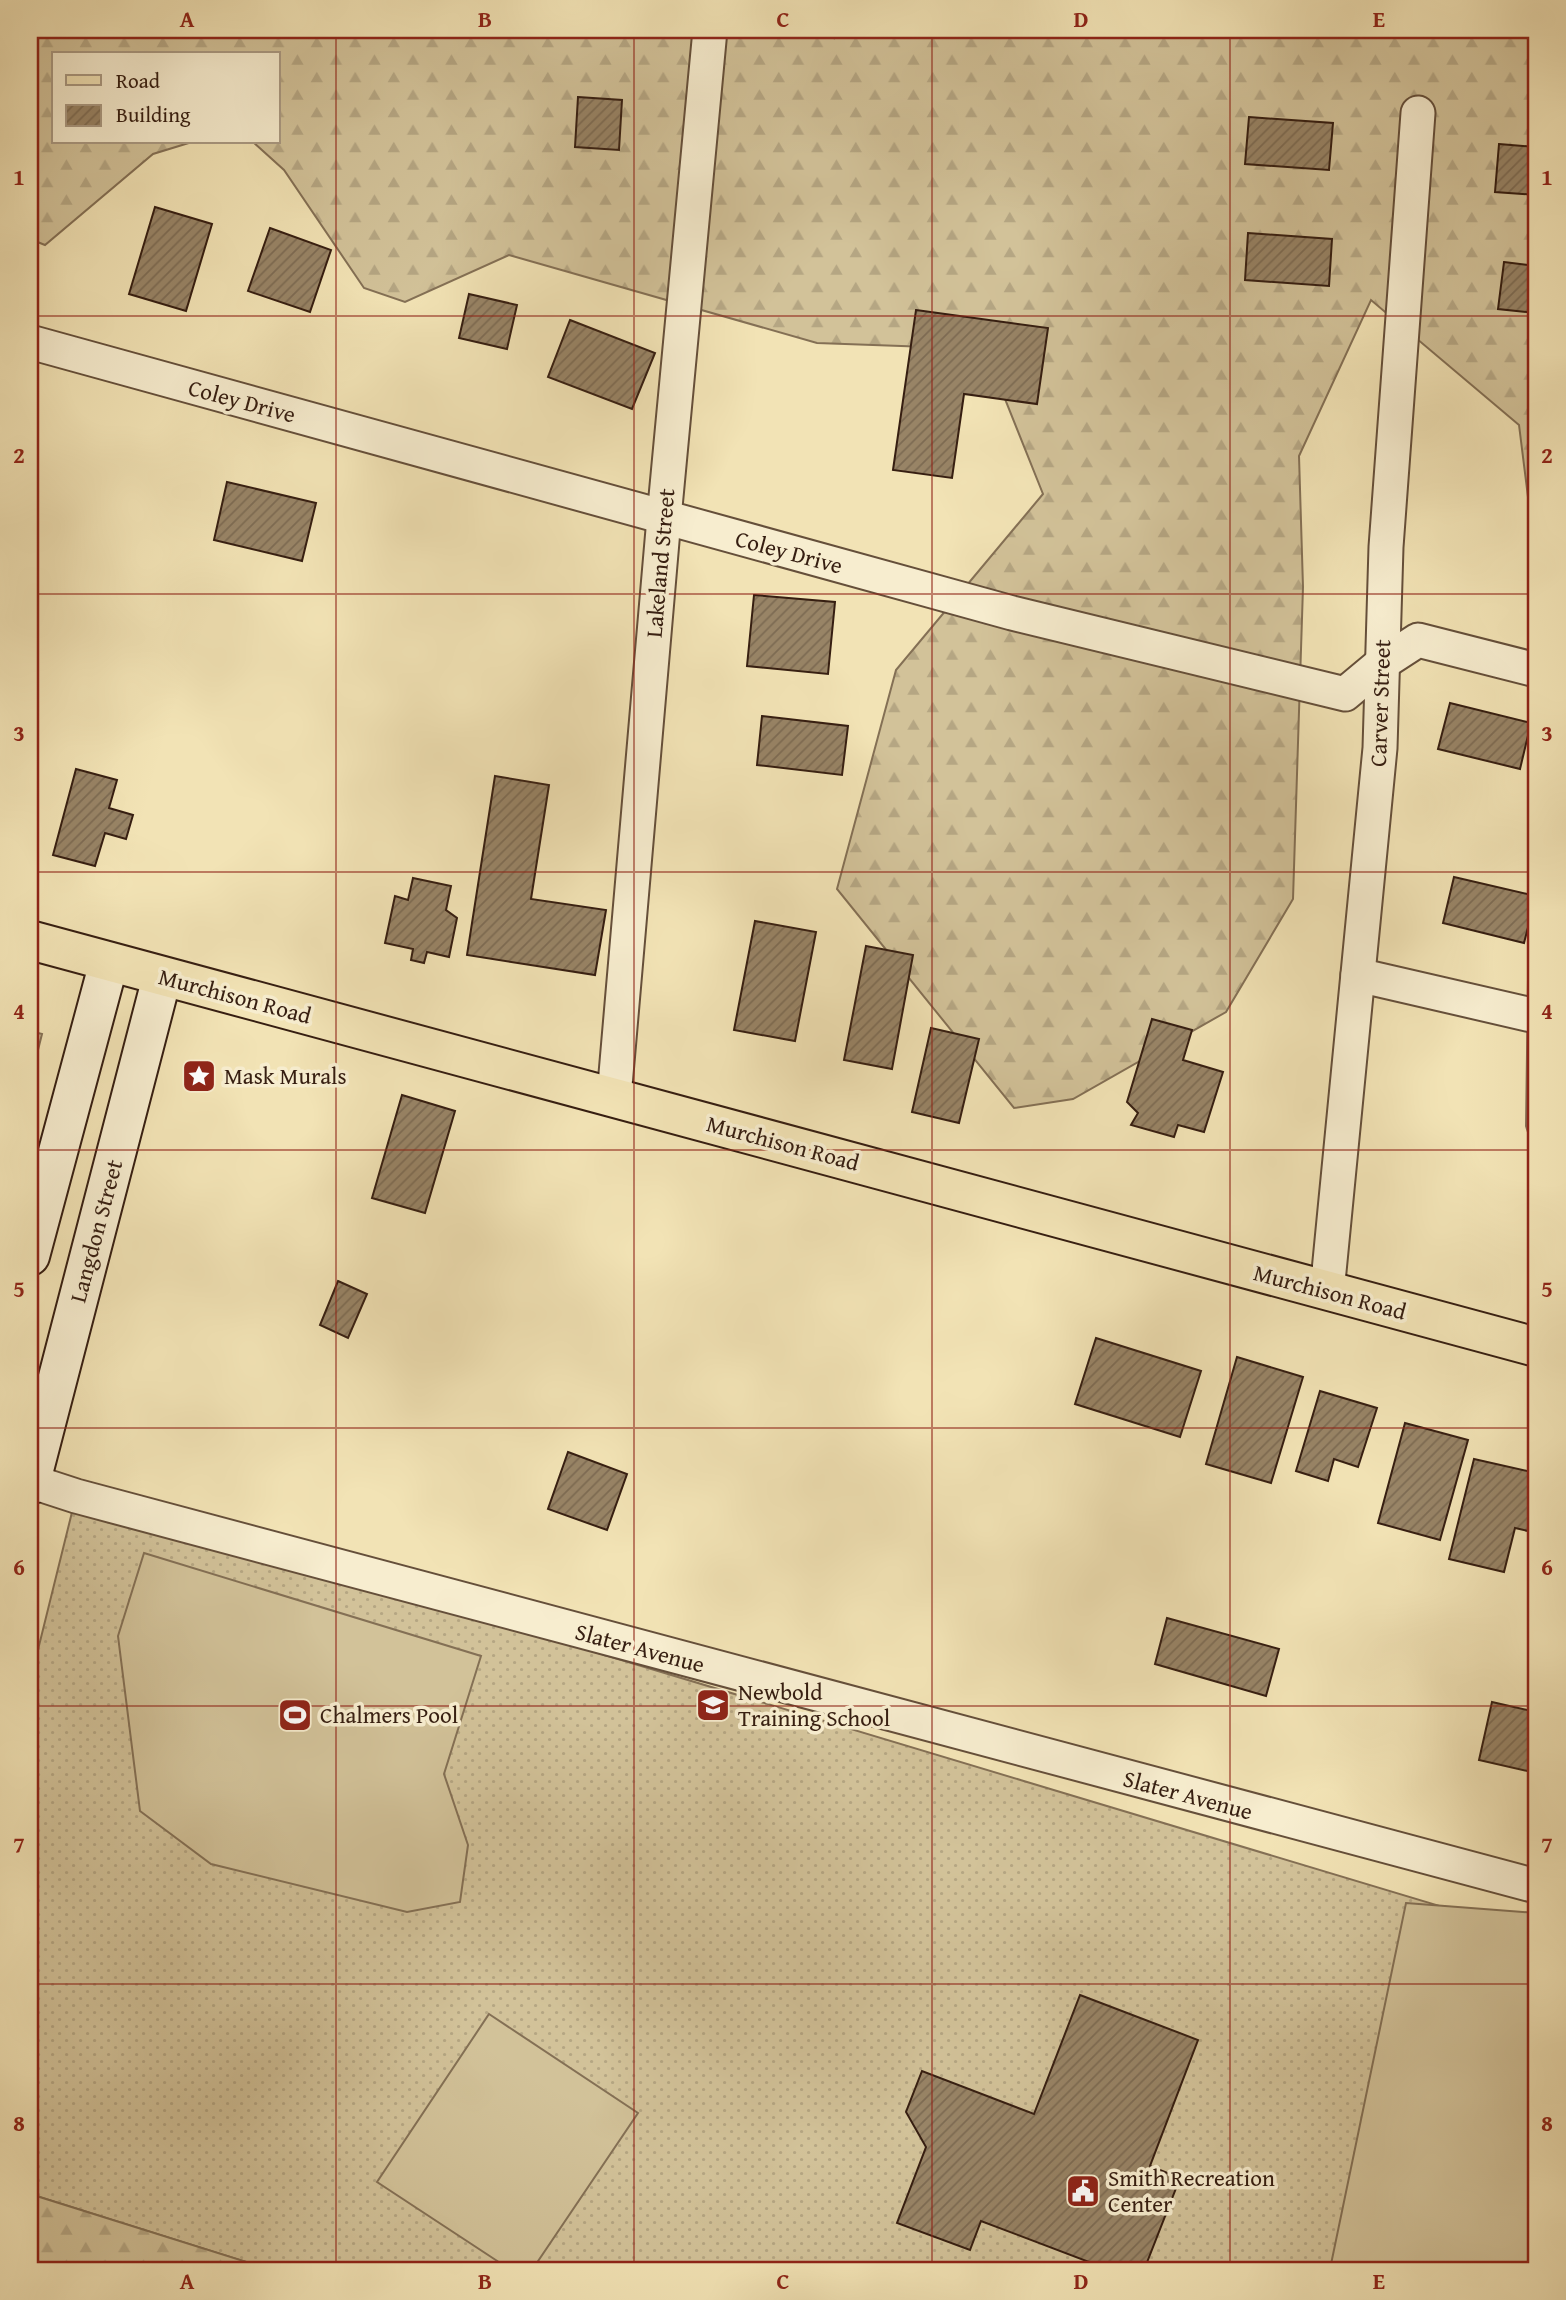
<svg xmlns="http://www.w3.org/2000/svg" width="1566" height="2300" viewBox="0 0 1566 2300" font-family="'Gentium Book Plus',serif">
<style>
.grass{fill:url(#grass-dots);stroke:#847055;stroke-width:2}
.forest{fill:url(#forest-firs);stroke:#847055;stroke-width:2}
.garden{fill:#d2c299;stroke:#847055;stroke-width:2}
.building{fill:url(#building-hatch);stroke:#361e11;stroke-width:2}
.lines{fill:none;stroke-linecap:round;stroke-linejoin:round}
.street-casing{stroke:#654f3a;stroke-width:37}
.secondary-casing{stroke:#361e11;stroke-width:42}
.primary-casing{stroke:#361e11;stroke-width:42}
.street{stroke:#f7edcf;stroke-width:33}
.secondary{stroke:#f7edcf;stroke-width:38}
.primary{stroke:#f2e3b5;stroke-width:38}
.grid{fill:none;stroke:#8f2418;stroke-width:2;stroke-opacity:0.55}
.labels{text-anchor:middle;stroke-width:7;stroke-linejoin:round;paint-order:stroke}
.street-label{font-size:23px;fill:#361e11;stroke:#f7edcf}
.poi-label{font-size:23px;fill:#361e11;stroke:#f7edcf;text-anchor:start}
.neatline{fill:none;stroke:#8f2418;stroke-width:2.5}
.grid-label{font-size:23px;text-anchor:middle;font-weight:bold;fill:#8f2418}
</style>
<defs>
<pattern id="grass-dots" width="8" height="8" patternUnits="userSpaceOnUse" patternTransform="scale(1.75)"><rect width="8" height="8" fill="#d2c299"/><path d="M2 2h.1M6 6h.1" fill="none" stroke="#b5a683" stroke-width="1.8" stroke-linecap="round"/></pattern>
<pattern id="forest-firs" width="22" height="20" patternUnits="userSpaceOnUse" patternTransform="scale(1.75)"><rect width="22" height="20" fill="#d2c299"/><path d="M5 1l3.5 6h-7zM16 11l3.5 6h-7z" fill="#b5a683"/></pattern>
<pattern id="building-hatch" width="6" height="6" patternUnits="userSpaceOnUse" patternTransform="scale(1.75)"><rect width="6" height="6" fill="#988466"/><path d="M-1 1l2-2M0 6l6-6M5 7l2-2" fill="none" stroke="#7d6b53"/></pattern>
</defs>
<rect width="100%" height="100%" fill="#f2e3b5"/>
<filter id="stains"><feTurbulence type="fractalNoise" baseFrequency=".00286" numOctaves="4"/><feColorMatrix values="0 0 0 0 .2 0 0 0 0 .09 0 0 0 0 .02 0 0 0 .5 -.17"/></filter>
<radialGradient id="worn" r=".72"><stop offset=".6" stop-color="#630" stop-opacity="0"/><stop offset="1" stop-color="#630" stop-opacity=".3"/></radialGradient>
<polygon class="grass" points="76,1496 1536,1935 1536,2270 272,2270 30,2194 30,1682"/>
<g class="forest">
<polygon points="30,30 1536,30 1536,1157 1526,1126 1534,545 1519,425 1371,300 1299,456 1303,587 1293,899 1226,1012 1073,1099 1014,1108 837,889 896,670 1043,494 985,349 817,343 509,255 405,302 364,288 284,170 253,142 278,142 278,54 54,54 54,142 192,142 153,154 45,245 30,239"/>
<polygon points="30,2194 272,2270 30,2270"/>
</g>
<g class="garden">
<polygon points="30,1031 42,1034 30,1082"/>
<polygon points="144,1553 481,1656 444,1774 468,1845 460,1902 407,1912 211,1864 140,1811 118,1636"/>
<polygon points="1406,1903 1536,1913 1536,2270 1330,2269"/>
<polygon points="489,2014 638,2113 532,2270 511,2270 377,2182"/>
</g>
<g class="building">
<polygon points="789,30 836,30 834,38"/>
<polygon points="578,97 622,100 619,150 575,147"/>
<polygon points="1249,117 1333,123 1329,170 1245,164"/>
<polygon points="1499,144 1536,147 1536,195 1495,192"/>
<polygon points="155,207 212,224 186,311 129,294"/>
<polygon points="270,228 331,250 310,312 248,291"/>
<polygon points="1248,233 1332,239 1329,286 1245,280"/>
<polygon points="1504,262 1536,266 1536,313 1498,309"/>
<polygon points="469,294 517,305 507,349 459,338"/>
<polygon points="916,310 1048,328 1037,404 964,394 952,478 893,470"/>
<polygon points="570,320 655,353 632,409 548,377"/>
<polygon points="227,482 316,503 302,561 214,540"/>
<polygon points="754,595 835,602 828,674 747,666"/>
<polygon points="30,688 37,690 30,715"/>
<polygon points="1450,703 1531,723 1520,769 1438,749"/>
<polygon points="762,716 848,726 842,775 757,765"/>
<polygon points="76,769 117,780 109,808 133,815 126,839 105,833 95,866 53,855"/>
<polygon points="495,776 549,785 531,899 606,910 595,975 467,955"/>
<polygon points="1454,877 1536,896 1524,943 1443,923"/>
<polygon points="413,878 451,886 446,910 457,918 449,957 427,952 424,963 411,960 413,949 385,943 395,896 408,900"/>
<polygon points="755,921 816,932 795,1041 734,1030"/>
<polygon points="866,946 913,955 892,1069 844,1060"/>
<polygon points="1152,1019 1192,1030 1183,1060 1223,1072 1204,1132 1178,1125 1174,1137 1131,1125 1138,1113 1127,1102"/>
<polygon points="931,1028 979,1039 959,1123 912,1112"/>
<polygon points="402,1095 455,1111 425,1213 372,1198"/>
<polygon points="338,1281 367,1294 348,1338 320,1325"/>
<polygon points="1096,1338 1201,1371 1180,1437 1075,1404"/>
<polygon points="1237,1357 1303,1377 1271,1483 1206,1464"/>
<polygon points="1320,1391 1377,1408 1358,1467 1334,1459 1328,1481 1296,1471"/>
<polygon points="1405,1423 1468,1440 1440,1540 1378,1523"/>
<polygon points="568,1452 627,1474 607,1530 548,1509"/>
<polygon points="1474,1459 1536,1473 1536,1513 1532,1532 1515,1528 1504,1572 1449,1559"/>
<polygon points="1167,1618 1279,1649 1266,1696 1155,1664"/>
<polygon points="1492,1702 1536,1712 1536,1773 1479,1760"/>
<polygon points="1080,1995 1198,2040 1150,2166 1180,2178 1144,2270 1110,2270 981,2221 970,2250 897,2223 926,2147 906,2112 922,2071 1034,2114"/>
</g>
<g class="lines">
<g class="street-casing">
<g id="street">
<polyline points="30,342 1012,613 1345,694 1381,664 1418,640 1536,670"/>
<polyline points="1358,975 1536,1016"/>
<polyline points="614,1097 664,518 710,30"/>
<polyline points="1327,1292 1380,748 1386,547 1418,113"/>
<polyline points="30,1481 76,1496 1536,1886"/>
</g>
</g>
<g class="secondary-casing">
<g id="secondary">
<polyline points="30,1256 109,962"/>
<polyline points="30,1485 162,977"/>
</g>
</g>
<g class="primary-casing">
<polyline id="primary" points="30,940 1536,1347"/>
</g>
<use href="#street" class="street"/>
<use href="#secondary" class="secondary"/>
<use href="#primary" class="primary"/>
</g>
<path class="grid" d="M336 30V2270M634 30V2270M932 30V2270M1230 30V2270M30 316H1536M30 594H1536M30 872H1536M30 1150H1536M30 1428H1536M30 1706H1536M30 1984H1536"/>
<defs>
<g id="sight-square" transform="scale(1.75)"><rect x="-9" y="-9" width="18" height="18" rx="4" fill="#8f2418" stroke="#f7edcf"/><path d="M0-6L1.8-2.2L6-1.7L2.9 1.2L3.7 5.4L0 3.3L-3.7 5.4L-2.9 1.2L-6-1.7L-1.8-2.2Z" fill="#fff"/></g>
<g id="school-square" transform="scale(1.75)"><rect x="-9" y="-9" width="18" height="18" rx="4" fill="#8f2418" stroke="#f7edcf"/><path d="M0-5L7-2L0 1L-7-2ZM-4 1L0 2.5L4 1V4Q0 6-4 4Z" fill="#fff"/></g>
<g id="stadium-square" transform="scale(1.75)"><rect x="-9" y="-9" width="18" height="18" rx="4" fill="#8f2418" stroke="#f7edcf"/><path d="M0-5a6.5 5 0 1 0 0 10a6.5 5 0 1 0 0-10ZM-3.5-1.8h7v3.6h-7Z" fill="#fff"/></g>
<g id="civic-square" transform="scale(1.75)"><rect x="-9" y="-9" width="18" height="18" rx="4" fill="#8f2418" stroke="#f7edcf"/><path d="M-.6-6.5H3V-4.5H.6V-3L4-1V1h2V6H-6V1h2V-1L-.6-3ZM-1.2 2.5V6h2.4V2.5Z" fill="#fff"/></g>
</defs>
<g fill-rule="evenodd">
<use href="#sight-square" x="199" y="1076"/>
<use href="#school-square" x="713" y="1705"/>
<use href="#stadium-square" x="295" y="1715"/>
<use href="#civic-square" x="1083" y="2191"/>
</g>
<g class="labels">
<g class="street-label">
<text transform="translate(242 401) rotate(15)" y="8">Coley Drive</text>
<text transform="translate(789 552) rotate(15)" y="8">Coley Drive</text>
<text transform="translate(660 563) rotate(-85)" y="8">Lakeland Street</text>
<text transform="translate(1380 703) rotate(-88)" y="8">Carver Street</text>
<text transform="translate(235 996) rotate(15)" y="8">Murchison Road</text>
<text transform="translate(783 1143) rotate(15)" y="8">Murchison Road</text>
<text transform="translate(96 1231) rotate(-75)" y="8">Langdon Street</text>
<text transform="translate(1330 1292) rotate(15)" y="8">Murchison Road</text>
<text transform="translate(640 1648) rotate(15)" y="8">Slater Avenue</text>
<text transform="translate(1188 1795) rotate(15)" y="8">Slater Avenue</text>
</g>
<g class="poi-label">
<text x="224" y="1084">Mask Murals</text>
<text x="738" y="1700">Newbold<tspan x="738" dy="26">Training School</tspan></text>
<text x="320" y="1723">Chalmers Pool</text>
<text x="1108" y="2186">Smith Recreation<tspan x="1108" dy="26">Center</tspan></text>
</g>
</g>
<rect width="1566" height="2300" fill="none" stroke="#f2e3b5" stroke-width="77"/>
<rect x="52" y="52" width="228" height="91" fill="#f7edcf" stroke="#aa9a83" stroke-width="2"/>
<rect x="66" y="75" width="35" height="10" fill="#f2e3b5" stroke="#aa9a83" stroke-width="2"/>
<text x="116" y="88" font-size="21" fill="#361e11">Road</text>
<rect x="66" y="105" width="35" height="21" fill="url(#building-hatch)" stroke="#aa9a83" stroke-width="2"/>
<text x="116" y="122" font-size="21" fill="#361e11">Building</text>
<rect x="38" y="38" width="1490" height="2224" class="neatline"/>
<g class="grid-label">
<text x="187" y="27">A</text>
<text x="485" y="27">B</text>
<text x="783" y="27">C</text>
<text x="1081" y="27">D</text>
<text x="1379" y="27">E</text>
<text x="19" y="185">1</text>
<text x="1547" y="185">1</text>
<text x="19" y="463">2</text>
<text x="1547" y="463">2</text>
<text x="19" y="741">3</text>
<text x="1547" y="741">3</text>
<text x="19" y="1019">4</text>
<text x="1547" y="1019">4</text>
<text x="19" y="1297">5</text>
<text x="1547" y="1297">5</text>
<text x="19" y="1575">6</text>
<text x="1547" y="1575">6</text>
<text x="19" y="1853">7</text>
<text x="1547" y="1853">7</text>
<text x="19" y="2131">8</text>
<text x="1547" y="2131">8</text>
<text x="187" y="2289">A</text>
<text x="485" y="2289">B</text>
<text x="783" y="2289">C</text>
<text x="1081" y="2289">D</text>
<text x="1379" y="2289">E</text>
</g>
<rect width="100%" height="100%" filter="url(#stains)"/>
<rect width="100%" height="100%" fill="url(#worn)"/>
</svg>
